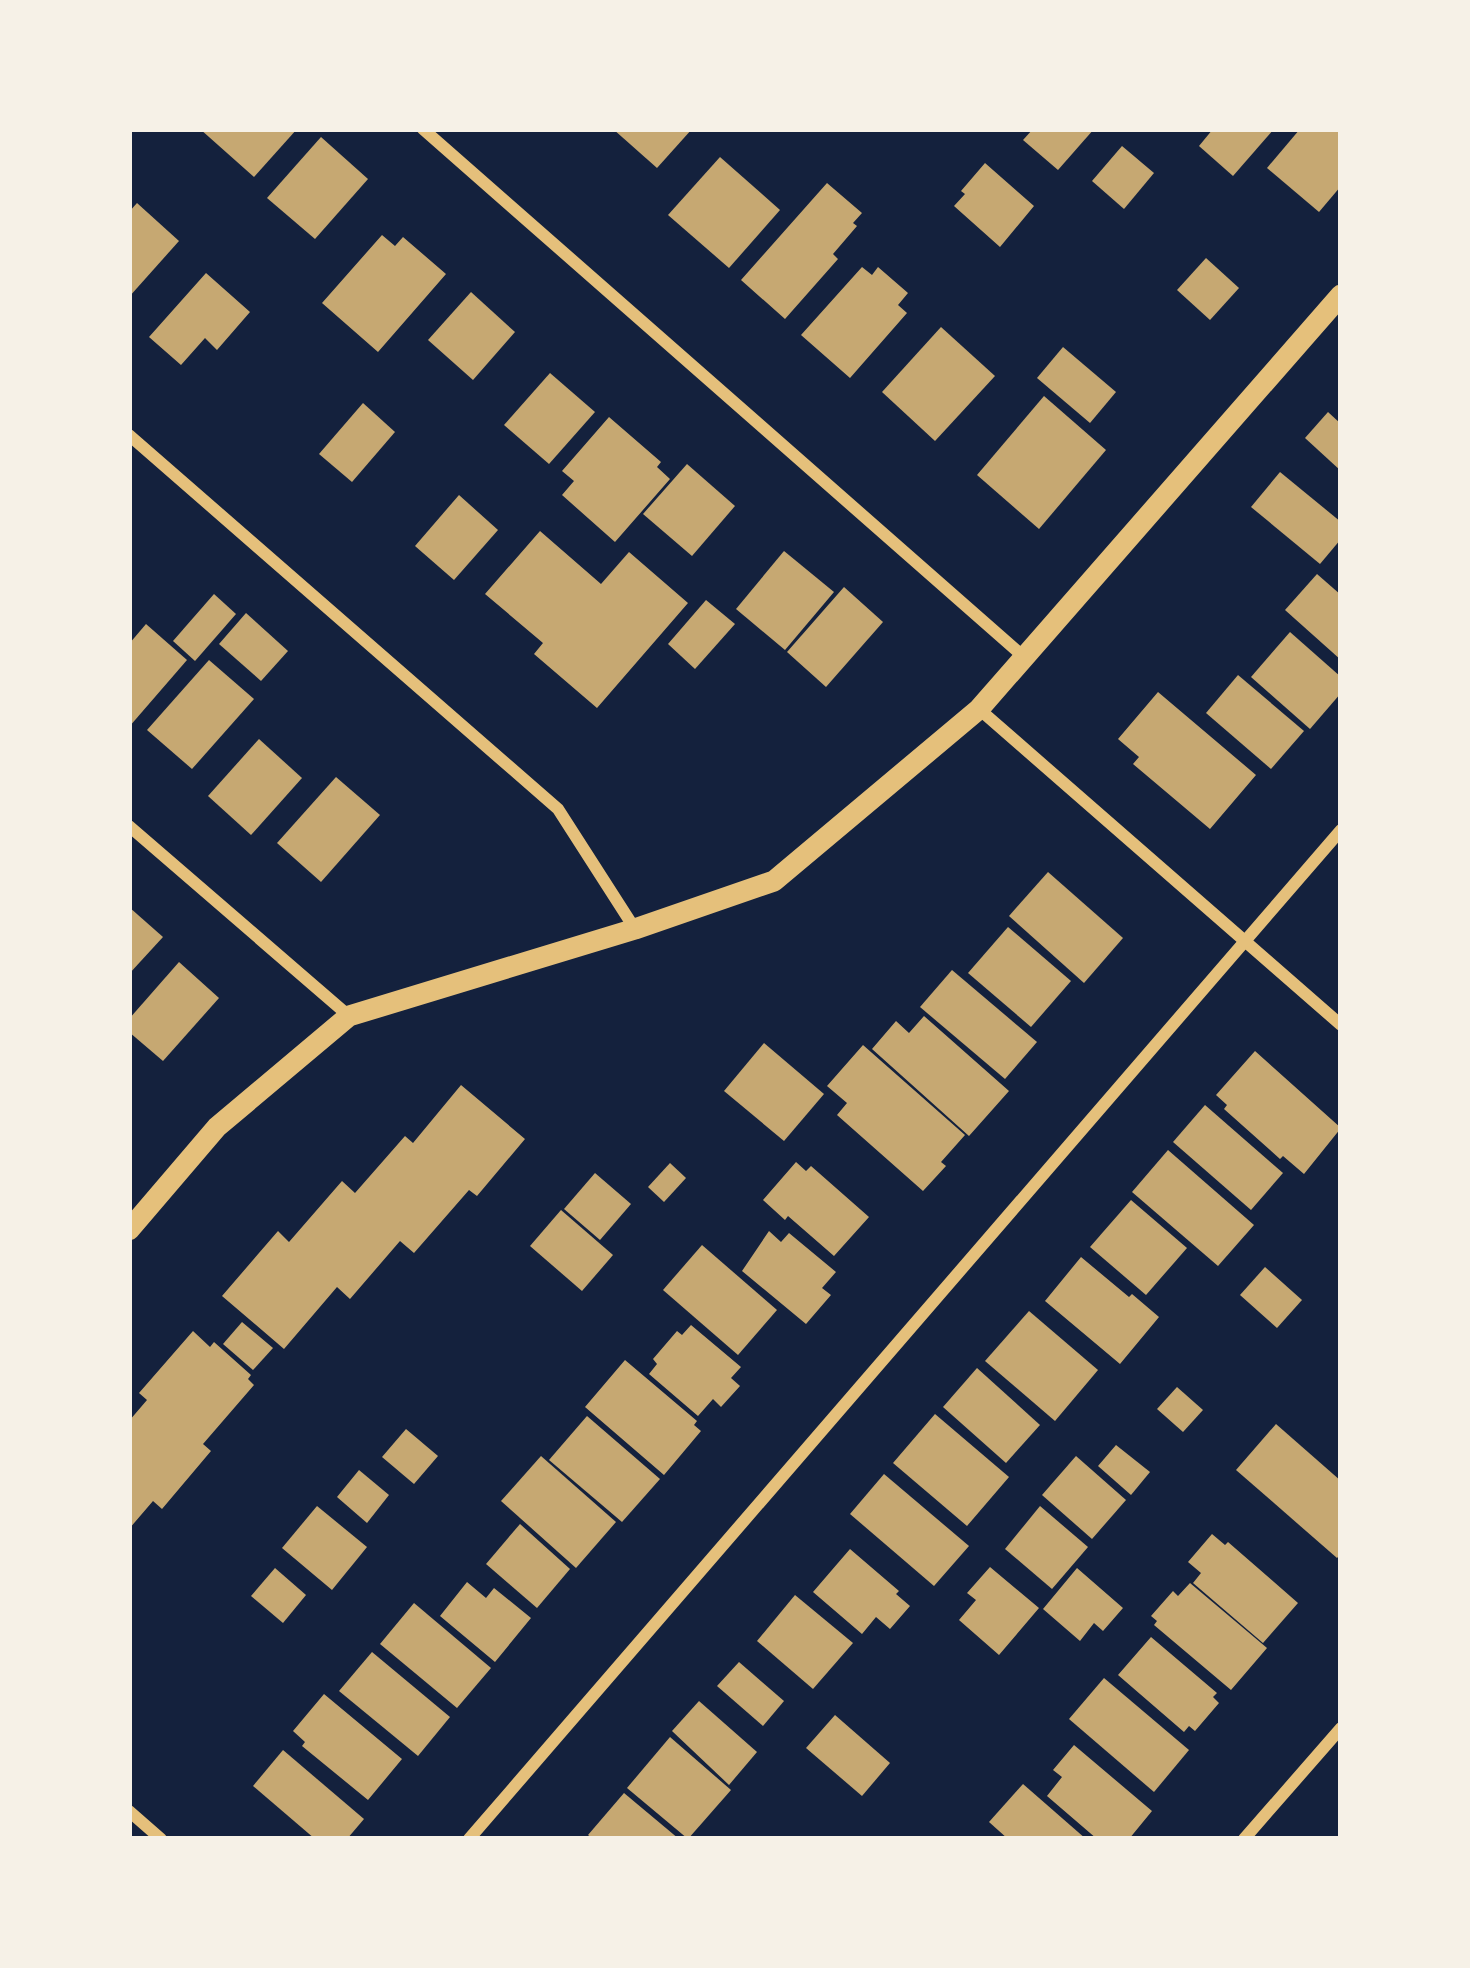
<svg xmlns="http://www.w3.org/2000/svg" width="1470" height="1968" viewBox="0 0 1470 1968" font-family="Inter,sans-serif">
<style>
.building{fill:#c6a872}
.lines{fill:none;stroke-linecap:round;stroke-linejoin:round}
.minor{stroke:#e5c07b;stroke-width:12}
.tertiary{stroke:#e5c07b;stroke-width:21}
</style>
<rect width="100%" height="100%" fill="#14213d"/>
<g class="building">
<polygon points="200,129 297,129 254,177"/>
<polygon points="613,129 692,129 657,168"/>
<polygon points="1033,129 1094,129 1058,170 1023,140"/>
<polygon points="1213,129 1274,129 1233,176 1199,146"/>
<polygon points="1300,129 1341,129 1341,186 1319,212 1267,168"/>
<polygon points="321,137 368,179 315,239 267,198"/>
<polygon points="1122,146 1154,173 1124,209 1092,181"/>
<polygon points="720,157 780,210 729,268 668,215"/>
<polygon points="985,163 1034,206 1000,247 954,206 965,194 961,191"/>
<polygon points="827,183 862,213 853,223 857,226 833,254 838,259 785,319 741,280"/>
<polygon points="137,203 179,241 129,297 129,212"/>
<polygon points="382,235 395,246 403,237 446,274 378,352 322,303"/>
<polygon points="1206,258 1239,288 1210,320 1177,290"/>
<polygon points="862,267 872,275 878,267 908,293 898,305 907,313 850,378 801,335"/>
<polygon points="206,273 250,312 217,350 205,338 181,365 149,337"/>
<polygon points="471,292 515,332 473,380 428,340"/>
<polygon points="941,327 995,376 935,441 882,392"/>
<polygon points="1063,347 1116,392 1090,423 1037,378"/>
<polygon points="550,373 595,412 549,464 504,425"/>
<polygon points="1044,396 1106,450 1039,529 977,475"/>
<polygon points="363,403 395,432 352,482 319,454"/>
<polygon points="1328,412 1341,424 1341,471 1305,438"/>
<polygon points="609,417 661,462 657,467 670,479 615,542 562,495 574,481 562,471"/>
<polygon points="687,464 735,506 692,556 643,514"/>
<polygon points="1280,472 1341,522 1341,539 1320,564 1251,507"/>
<polygon points="459,495 498,530 454,580 415,546"/>
<polygon points="540,531 601,584 629,552 688,603 597,708 534,654 543,643 485,594"/>
<polygon points="784,551 834,592 785,650 736,609"/>
<polygon points="1317,574 1341,595 1341,660 1285,610"/>
<polygon points="844,587 883,622 826,687 787,652"/>
<polygon points="214,594 236,614 195,661 173,641"/>
<polygon points="706,600 735,624 695,669 668,644"/>
<polygon points="246,613 288,651 261,681 219,644"/>
<polygon points="146,624 187,660 129,727 129,644"/>
<polygon points="1290,632 1341,677 1341,693 1310,729 1251,677"/>
<polygon points="209,660 254,699 192,769 147,730"/>
<polygon points="1238,675 1304,731 1271,769 1206,713"/>
<polygon points="1158,692 1256,775 1210,829 1133,764 1139,757 1118,739"/>
<polygon points="259,739 302,778 251,835 208,796"/>
<polygon points="336,777 380,815 321,882 277,843"/>
<polygon points="1048,872 1123,938 1084,983 1009,916"/>
<polygon points="129,907 163,937 129,974"/>
<polygon points="1008,927 1071,981 1031,1027 968,973"/>
<polygon points="179,962 219,998 163,1061 129,1032 129,1019"/>
<polygon points="952,970 1037,1042 1005,1079 920,1007"/>
<polygon points="924,1016 1009,1091 969,1136 872,1049 896,1021 909,1033"/>
<polygon points="764,1043 824,1094 784,1141 724,1091"/>
<polygon points="863,1045 965,1135 941,1162 946,1166 923,1191 837,1115 847,1103 827,1086"/>
<polygon points="1255,1051 1341,1128 1304,1174 1283,1156 1280,1159 1224,1109 1227,1105 1216,1095"/>
<polygon points="461,1085 525,1139 477,1196 469,1190 414,1253 400,1241 350,1299 337,1287 284,1349 222,1296 278,1231 289,1242 342,1181 355,1193 405,1136 413,1143"/>
<polygon points="1205,1105 1283,1173 1251,1210 1173,1142"/>
<polygon points="1168,1150 1254,1225 1218,1266 1132,1192"/>
<polygon points="796,1162 806,1171 811,1166 869,1217 834,1256 788,1216 785,1220 763,1200"/>
<polygon points="670,1163 686,1178 664,1202 648,1187"/>
<polygon points="595,1173 631,1204 600,1240 564,1209"/>
<polygon points="1131,1200 1187,1248 1146,1295 1090,1247"/>
<polygon points="561,1210 613,1255 582,1291 530,1246"/>
<polygon points="769,1231 781,1242 789,1233 836,1272 822,1288 831,1295 806,1324 742,1271"/>
<polygon points="702,1245 777,1310 738,1355 663,1290"/>
<polygon points="1081,1257 1129,1297 1132,1294 1159,1317 1120,1364 1045,1301"/>
<polygon points="1265,1267 1302,1300 1277,1328 1240,1295"/>
<polygon points="1029,1311 1098,1370 1055,1421 985,1361"/>
<polygon points="242,1322 273,1348 253,1370 223,1344"/>
<polygon points="691,1325 741,1367 731,1378 740,1386 721,1407 713,1399 698,1416 649,1374 657,1364 653,1359 677,1331 682,1335"/>
<polygon points="193,1331 210,1347 214,1342 251,1375 248,1379 254,1385 203,1444 211,1451 162,1509 153,1501 129,1529 129,1421 147,1400 139,1393"/>
<polygon points="625,1360 697,1421 694,1425 701,1431 664,1475 585,1407"/>
<polygon points="977,1368 1040,1425 1006,1463 943,1407"/>
<polygon points="1177,1387 1203,1410 1183,1432 1157,1409"/>
<polygon points="935,1414 1009,1477 967,1526 893,1463"/>
<polygon points="587,1416 660,1479 622,1522 549,1460"/>
<polygon points="1276,1424 1341,1481 1341,1554 1337,1558 1236,1470"/>
<polygon points="406,1429 438,1456 414,1484 382,1457"/>
<polygon points="1116,1445 1150,1472 1131,1495 1098,1466"/>
<polygon points="541,1456 616,1522 576,1568 501,1501"/>
<polygon points="1076,1456 1126,1500 1092,1539 1042,1495"/>
<polygon points="359,1470 389,1495 367,1523 337,1497"/>
<polygon points="884,1474 969,1546 934,1586 850,1514"/>
<polygon points="317,1506 367,1547 332,1590 282,1548"/>
<polygon points="1040,1506 1088,1547 1052,1589 1005,1549"/>
<polygon points="520,1524 570,1569 537,1608 486,1564"/>
<polygon points="1212,1534 1225,1545 1228,1542 1298,1603 1263,1643 1193,1583 1201,1573 1188,1562"/>
<polygon points="850,1549 899,1591 896,1594 910,1606 890,1629 876,1617 862,1634 813,1592"/>
<polygon points="990,1567 1039,1608 999,1655 959,1620 976,1600 967,1593"/>
<polygon points="275,1568 306,1595 283,1623 251,1596"/>
<polygon points="1077,1568 1123,1608 1103,1631 1094,1623 1080,1641 1043,1609"/>
<polygon points="467,1582 486,1598 494,1588 531,1618 495,1662 440,1616"/>
<polygon points="1190,1583 1267,1648 1231,1690 1154,1625 1157,1621 1151,1616 1173,1591 1178,1596"/>
<polygon points="795,1595 853,1643 813,1689 757,1641"/>
<polygon points="414,1603 491,1668 457,1708 380,1644"/>
<polygon points="1151,1637 1217,1693 1213,1697 1219,1703 1195,1731 1189,1726 1184,1732 1118,1675"/>
<polygon points="372,1652 450,1717 418,1756 339,1691"/>
<polygon points="739,1662 784,1701 763,1726 717,1686"/>
<polygon points="1104,1678 1189,1750 1154,1792 1069,1719"/>
<polygon points="324,1694 402,1759 368,1800 302,1746 305,1742 293,1731"/>
<polygon points="699,1701 757,1752 729,1785 672,1731"/>
<polygon points="835,1715 890,1763 862,1796 806,1748"/>
<polygon points="670,1737 731,1790 688,1839 627,1788"/>
<polygon points="1074,1745 1152,1811 1129,1839 1097,1839 1047,1796 1062,1777 1053,1770"/>
<polygon points="283,1750 364,1819 347,1839 315,1839 253,1786"/>
<polygon points="1023,1784 1086,1839 1008,1839 989,1822"/>
<polygon points="624,1793 679,1839 593,1839 588,1835"/>
</g>
<g class="lines">
<g class="minor">
<polyline points="423,129 1024,657"/>
<polyline points="129,435 558,809 635,929"/>
<polyline points="979,709 1341,1025"/>
<polyline points="129,826 349,1016"/>
<polyline points="129,1811 161,1839"/>
<polyline points="469,1839 1341,830"/>
<polyline points="1244,1839 1341,1728"/>
</g>
<polyline class="tertiary" points="129,1230 217,1127 349,1016 635,929 774,881 979,709 1341,295"/>
</g>
<rect width="1470" height="1968" fill="none" stroke="#f6f1e7" stroke-width="264"/>
</svg>
